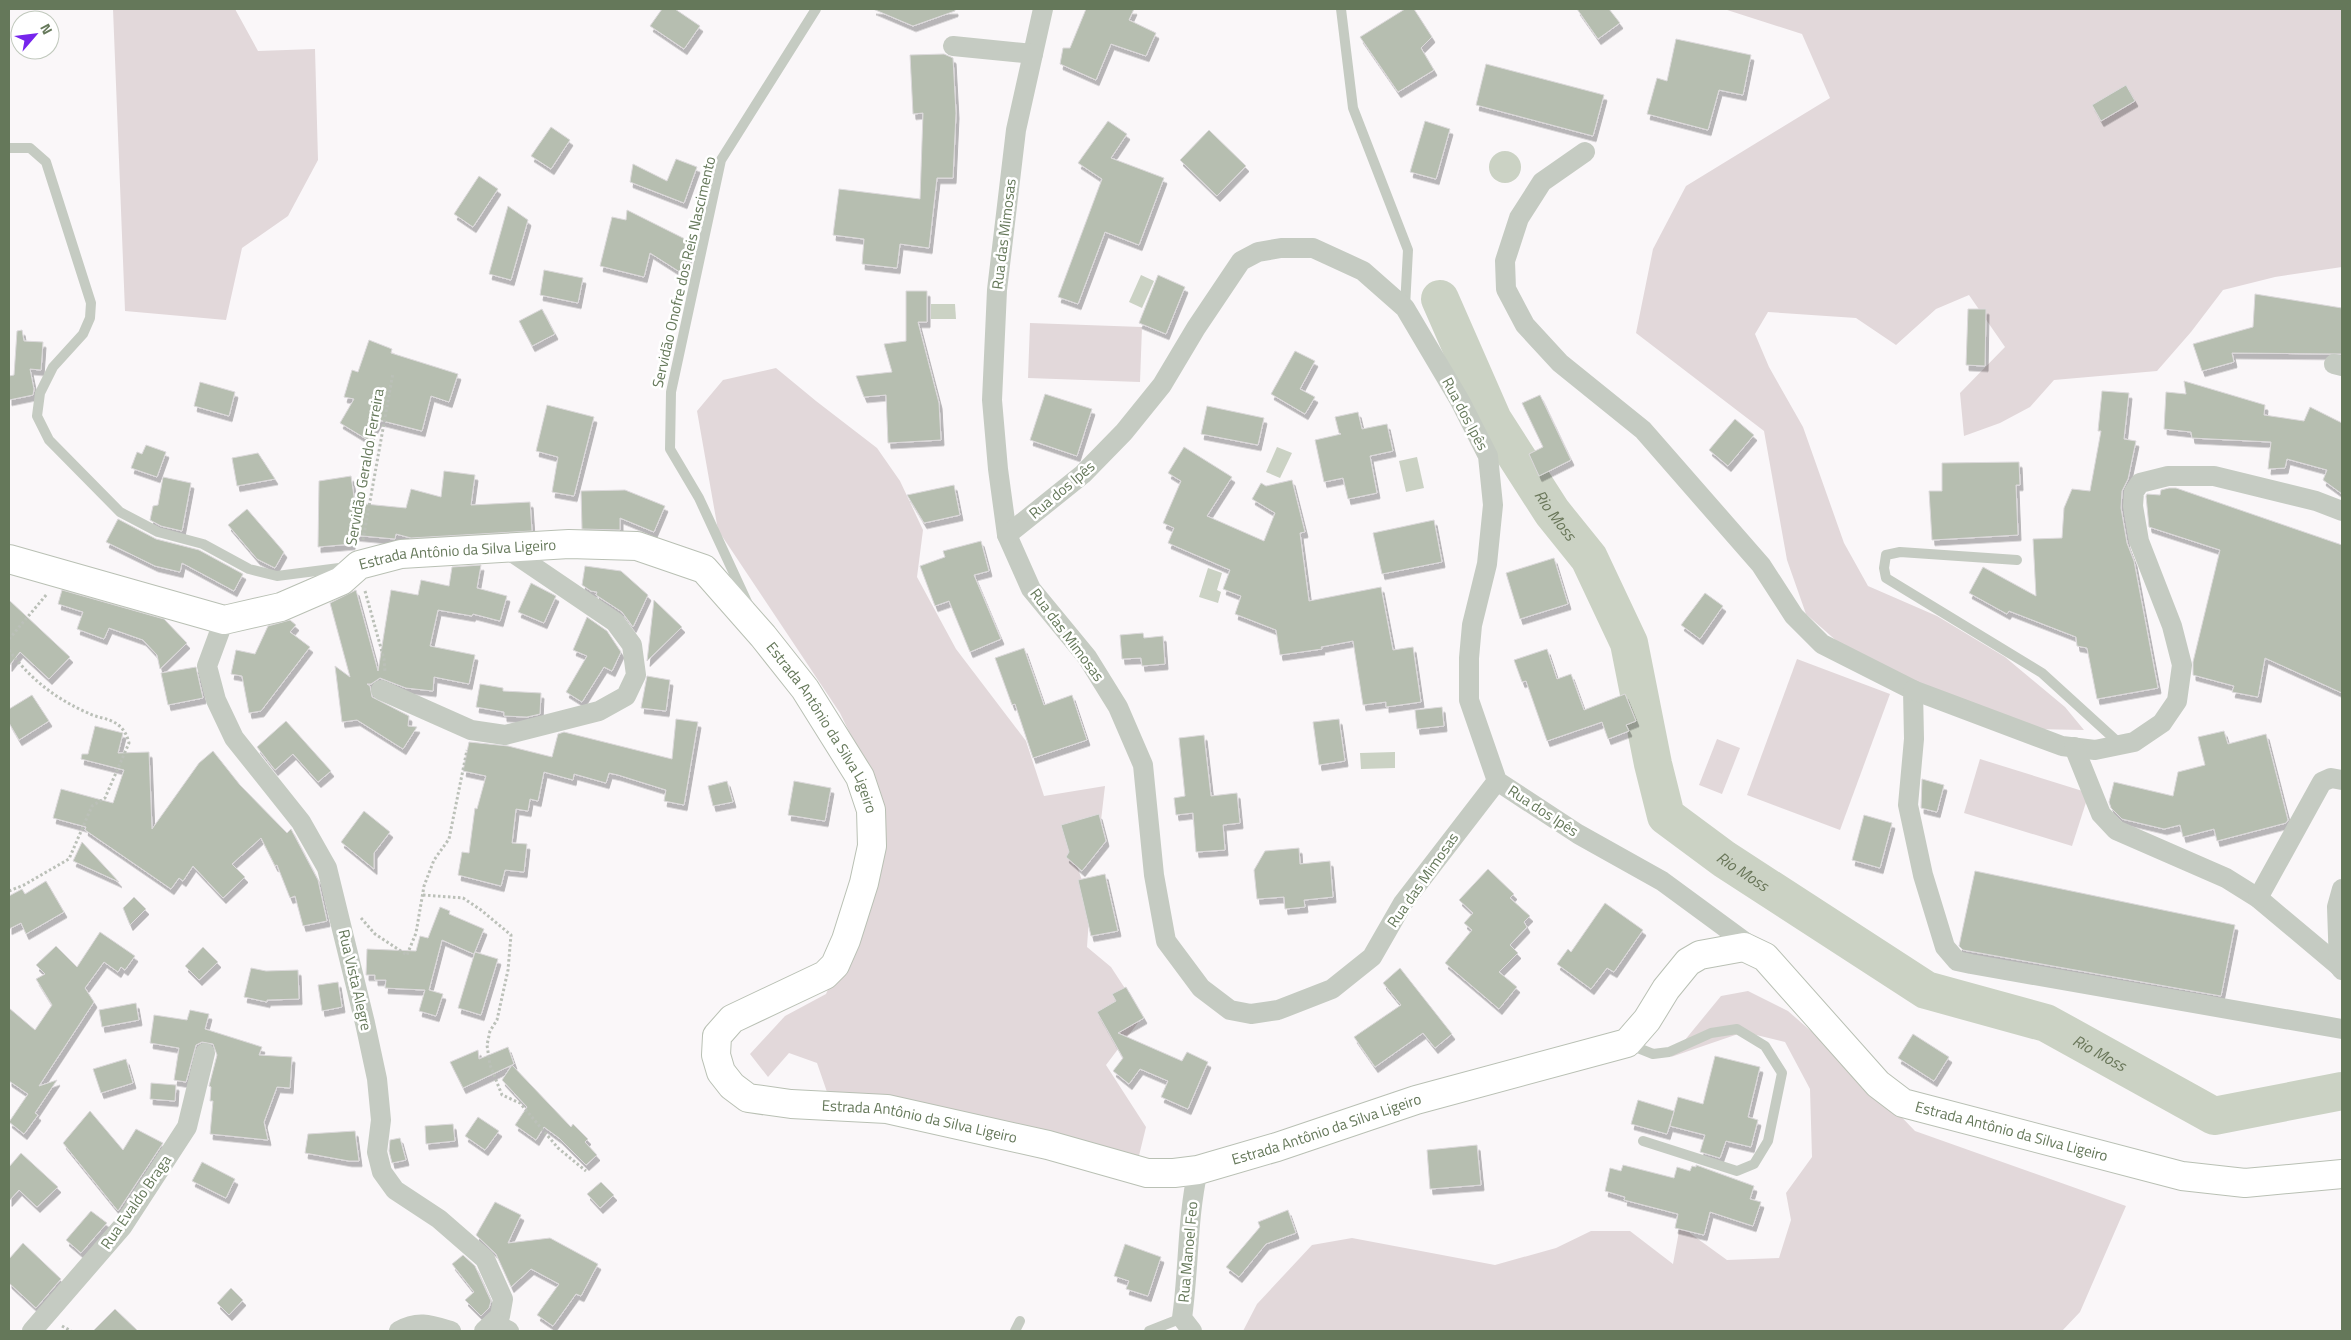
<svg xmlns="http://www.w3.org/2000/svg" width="2351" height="1340" viewBox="0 0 2351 1340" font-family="'Titillium Web',sans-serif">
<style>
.green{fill:#e2d8da}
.water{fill:#cbd2c4}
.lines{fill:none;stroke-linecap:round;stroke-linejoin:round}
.river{stroke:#cbd2c4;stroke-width:38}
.building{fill:#b6beb0;stroke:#dcd9db;filter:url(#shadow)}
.secondary-casing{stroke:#b9c0b4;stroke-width:30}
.path{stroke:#bbc0b8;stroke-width:3;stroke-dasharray:2.5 2.5;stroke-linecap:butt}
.lane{stroke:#c5cbc2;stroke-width:10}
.street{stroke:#c5cbc2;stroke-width:20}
.secondary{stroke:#fff;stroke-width:28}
.labels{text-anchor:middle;stroke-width:5;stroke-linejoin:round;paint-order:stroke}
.street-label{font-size:15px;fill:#65785a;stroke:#fff}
.water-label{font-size:16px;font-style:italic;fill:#697659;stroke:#fff}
</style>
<defs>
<filter id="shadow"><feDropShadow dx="3" dy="5.5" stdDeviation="0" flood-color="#0004"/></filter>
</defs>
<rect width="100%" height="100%" fill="#faf7f9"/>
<g class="green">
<polygon points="113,9 235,9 258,51 315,49 318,160 288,216 242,248 226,320 125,311"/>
<polygon points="1724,9 2342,9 2342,267 2275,277 2223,290 2191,332 2157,371 2054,380 2030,407 2000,423 1964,436 1960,393 2005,347 1969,295 1936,309 1896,345 1856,318 1768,312 1755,334 1769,367 1803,427 1844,543 1868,586 1937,616 2005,657 2065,707 2084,730 1991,728 1881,680 1806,614 1787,560 1764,431 1636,333 1653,249 1686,186 1830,98 1802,34"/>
<polygon points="1030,323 1142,327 1140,382 1028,378"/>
<polygon points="776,368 816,401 877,448 900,481 923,530 917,577 956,649 1026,741 1044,796 1105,786 1100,829 1069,842 1090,904 1087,947 1111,967 1143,1016 1106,1065 1146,1127 1135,1172 827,1092 817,1063 789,1053 768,1077 750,1054 785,1016 826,994 874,880 883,802 840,713 718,530 697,411 723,380"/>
<polygon points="1797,659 1890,694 1840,830 1747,795"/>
<polygon points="1717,739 1740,748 1722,794 1699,785"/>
<polygon points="1980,759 2089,793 2072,846 1964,813"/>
<polygon points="1748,991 1788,1011 1861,1075 1915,1131 2126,1206 2080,1312 2062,1331 1243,1331 1257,1304 1312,1245 1352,1238 1495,1265 1556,1248 1591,1231 1630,1231 1673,1264 1680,1226 1727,1260 1779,1258 1791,1220 1786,1193 1812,1157 1810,1089 1785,1042 1744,1032 1671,1057 1721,996"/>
</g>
<g class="water">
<circle cx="1505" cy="167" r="16"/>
<polygon points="1141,275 1154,281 1142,308 1129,302"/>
<polygon points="931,304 955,304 956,319 931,319"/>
<polygon points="1277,447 1292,453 1280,478 1266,472"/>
<polygon points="1417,457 1424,488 1406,492 1399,461"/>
<polygon points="1208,568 1222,573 1217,590 1221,592 1218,603 1199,597"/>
<polygon points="1395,752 1395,768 1361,769 1360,753"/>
</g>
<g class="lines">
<path class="river" id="s1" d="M1440 299 1493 420 1552 512 1589 558 1629 643 1653 764 1666 816 1724 859 1926 990 2046 1023 2214 1116 2342 1091"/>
</g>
<g class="building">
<polygon points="662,9 675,9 700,26 684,49 650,26"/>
<polygon points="873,9 955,9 955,11 913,26"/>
<polygon points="1086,9 1134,9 1129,20 1156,33 1146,56 1111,44 1096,80 1060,64 1063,48 1070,48"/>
<polygon points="1405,9 1414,9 1432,37 1421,48 1434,70 1398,92 1360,37"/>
<polygon points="1577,9 1609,9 1620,23 1598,39"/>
<polygon points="1676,39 1751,55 1743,95 1719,90 1708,130 1647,114 1657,78 1667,81"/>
<polygon points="944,54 953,58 956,113 953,178 937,178 929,248 900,244 897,268 862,264 864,239 833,235 839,189 920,199 923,113 913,114 910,55"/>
<polygon points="1486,64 1604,95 1593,136 1476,105"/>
<polygon points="2126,85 2135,101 2101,121 2092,105"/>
<polygon points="1108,121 1127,134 1111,158 1164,178 1139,245 1105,232 1078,304 1058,297 1102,179 1078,163"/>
<polygon points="1425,121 1450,129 1436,179 1410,172"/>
<polygon points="551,127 570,140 551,169 531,156"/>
<polygon points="1209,130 1246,166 1217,196 1180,160"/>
<polygon points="676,159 697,167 684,203 630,182 633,164 667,181"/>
<polygon points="479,176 498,189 473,227 454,214"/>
<polygon points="508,206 528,220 511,280 489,274"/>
<polygon points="627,210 693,243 683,274 650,253 644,277 600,266 612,217 626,220"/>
<polygon points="544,270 583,278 578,303 540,295"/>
<polygon points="1158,275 1185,287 1166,334 1139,323"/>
<polygon points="906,291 927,291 927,322 918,322 939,403 941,440 888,443 886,395 864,397 856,376 892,372 884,344 906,341"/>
<polygon points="2255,294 2342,308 2342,354 2232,353 2234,362 2202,371 2193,344 2253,327"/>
<polygon points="542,309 555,334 532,346 519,321"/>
<polygon points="1968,309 1986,309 1985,366 1966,365"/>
<polygon points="22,330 24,341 43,342 41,370 30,369 34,389 33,395 9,400 9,376 14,375 17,331"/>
<polygon points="369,340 392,349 391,353 458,374 449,402 431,396 422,431 379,420 368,440 340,423 354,399 344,397 352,370 358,372"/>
<polygon points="1295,351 1315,361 1300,389 1315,397 1305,414 1271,394"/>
<polygon points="2184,381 2265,405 2264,415 2304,421 2310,407 2342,423 2342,494 2323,480 2327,470 2287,459 2285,468 2268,469 2271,442 2192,438 2191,432 2164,429 2166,392 2186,394"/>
<polygon points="200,382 235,392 229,416 194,406"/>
<polygon points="2102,391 2129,393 2124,439 2136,441 2128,479 2122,491 2121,508 2127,543 2134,561 2158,688 2097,699 2087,648 2077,646 2076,637 2009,611 2007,614 1969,593 1983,567 2036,596 2033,539 2062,538 2064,508 2072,489 2090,491 2101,431 2098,431"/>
<polygon points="1045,394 1092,409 1077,456 1030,440"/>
<polygon points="1540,395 1571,460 1539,476 1529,454 1543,447 1522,403"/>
<polygon points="547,405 594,417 574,496 552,492 558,457 536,451"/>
<polygon points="1207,406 1264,418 1258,445 1201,434"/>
<polygon points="1358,412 1362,429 1387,424 1393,451 1370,456 1377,493 1348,499 1343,478 1324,482 1315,440 1341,434 1339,433 1335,417"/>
<polygon points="1735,419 1754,435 1728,466 1709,450"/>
<polygon points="146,445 166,452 157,477 131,468 137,452 142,454"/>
<polygon points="1184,447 1232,477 1207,516 1264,541 1275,513 1252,499 1261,483 1266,486 1292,480 1305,532 1300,533 1309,601 1381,587 1393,650 1413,647 1421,702 1386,707 1386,702 1363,705 1353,641 1321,647 1322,649 1280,655 1276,630 1235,614 1241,596 1223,589 1230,570 1168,543 1174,528 1163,523 1181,481 1168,473"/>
<polygon points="258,453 275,479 237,486 232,458"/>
<polygon points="2019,462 2020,485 2016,485 2018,535 1932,540 1929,491 1942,491 1942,463"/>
<polygon points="444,471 475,475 471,505 530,502 532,531 411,538 396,534 395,539 352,535 352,544 318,547 319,481 351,476 355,503 406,508 411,489 441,497"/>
<polygon points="163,477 191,483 182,531 161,526 150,520 153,506 158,505"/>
<polygon points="954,485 960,515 924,523 907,495"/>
<polygon points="2169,488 2176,488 2342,545 2342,693 2265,658 2258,697 2232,692 2234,686 2193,675 2193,662 2220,550 2149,527 2146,496 2147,494 2160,495 2161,490"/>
<polygon points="625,490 665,506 654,532 620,518 620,530 582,529 581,491"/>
<polygon points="247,509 284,552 275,568 257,559 228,525"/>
<polygon points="118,519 156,539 199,550 243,574 234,591 182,563 180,572 155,566 106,542"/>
<polygon points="1434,520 1442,562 1382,574 1373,533"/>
<polygon points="981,541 989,571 974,575 1001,639 970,652 949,601 935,606 920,566 945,557 943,551"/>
<polygon points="1554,558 1568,604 1520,619 1506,573"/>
<polygon points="481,565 477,588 507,596 500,621 473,614 472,616 438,610 430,646 475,655 469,684 434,677 433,691 406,688 380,678 371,684 367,684 370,686 372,697 409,716 408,726 417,727 403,749 357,720 342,722 335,666 350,677 330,603 356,590 378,671 391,590 418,595 421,580 449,586 452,567"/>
<polygon points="585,566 621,571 648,595 633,627 622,612 596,595 597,592 591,591 582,585"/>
<polygon points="531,583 556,596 544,623 518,612"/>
<polygon points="62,590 164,619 187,643 160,669 157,655 143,640 109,628 104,639 77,629 83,612 58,604"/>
<polygon points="1705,593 1723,606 1700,639 1681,625"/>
<polygon points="9,600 70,657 49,679 20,652 9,666"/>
<polygon points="654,600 682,627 647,661"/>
<polygon points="587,617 607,631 621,652 612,671 604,667 582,702 566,692 587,656 573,650"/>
<polygon points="290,620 296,625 290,632 310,647 261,711 249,713 242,676 231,674 236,650 255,654 268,626"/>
<polygon points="1143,633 1144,638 1163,636 1165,664 1142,666 1141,658 1122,659 1120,635"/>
<polygon points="1024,648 1044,705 1072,695 1087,740 1033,758 1015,704 1012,705 995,658"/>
<polygon points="1547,649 1557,679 1571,674 1584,710 1625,694 1636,721 1626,725 1629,731 1608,739 1602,722 1547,741 1526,681 1522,682 1514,660"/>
<polygon points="196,667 203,698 168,705 161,673"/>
<polygon points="647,676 670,680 666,711 641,708"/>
<polygon points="480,684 503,688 503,691 541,693 540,714 527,717 504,716 504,712 476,707"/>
<polygon points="32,695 49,721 19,740 9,723 9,709"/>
<polygon points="1442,707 1444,726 1417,729 1415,710"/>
<polygon points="676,719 698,722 684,805 664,801 666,790 618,775 609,773 606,783 574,774 573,780 544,772 538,801 530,799 528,811 516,809 512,843 527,844 524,872 505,870 501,886 458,875 462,852 469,853 475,808 477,809 486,776 463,771 469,742 508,746 552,757 558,734 564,732 672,759"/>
<polygon points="1339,719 1345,761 1319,765 1313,722"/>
<polygon points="286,721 331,771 318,782 293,754 275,770 257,747"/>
<polygon points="95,726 123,733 118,753 149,752 152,829 199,763 213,751 240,785 287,833 291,829 318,880 327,921 303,926 295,896 290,898 277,865 275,866 261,838 232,864 245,877 223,898 193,866 183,881 179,878 171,889 85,830 86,827 53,818 61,789 113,803 124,770 81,759 82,754 88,754"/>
<polygon points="2224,731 2228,744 2266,734 2288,820 2286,823 2217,841 2214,829 2183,837 2180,825 2164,829 2122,819 2111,808 2109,802 2114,782 2173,796 2178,772 2205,765 2198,737"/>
<polygon points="1204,735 1211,796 1237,793 1240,823 1223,825 1225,850 1196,852 1193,813 1176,815 1174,798 1185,796 1179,738"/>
<polygon points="1922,779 1944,785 1937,812 1921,808"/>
<polygon points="727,781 733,802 713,806 708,786"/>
<polygon points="794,781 831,788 825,821 788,815"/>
<polygon points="364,811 390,832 374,853 374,869 341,842"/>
<polygon points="1099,814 1106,841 1082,871 1066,857 1069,852 1061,825"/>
<polygon points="1864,815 1892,823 1880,868 1852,860"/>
<polygon points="82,842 119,882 73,861"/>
<polygon points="1299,848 1300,864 1330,861 1333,897 1304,900 1305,907 1285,909 1284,897 1257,899 1254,870 1265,851"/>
<polygon points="1488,869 1514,894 1510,898 1530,916 1524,922 1527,927 1510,945 1518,953 1499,972 1517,987 1499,1009 1445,963 1472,930 1464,923 1473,913 1459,900"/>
<polygon points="1975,871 2235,925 2221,996 1963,950 1959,946"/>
<polygon points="1105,874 1118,931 1091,936 1078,880"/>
<polygon points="46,881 64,912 26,934 21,923 9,929 9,896 22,889 25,894"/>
<polygon points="134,897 146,909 130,925 123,908"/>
<polygon points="1605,903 1643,930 1614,972 1607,968 1591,989 1557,964 1568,949 1571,952"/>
<polygon points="440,907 450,911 449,914 484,929 474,954 442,940 429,990 443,994 436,1016 419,1011 425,990 385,988 386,980 375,980 375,975 366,975 367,949 416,951 420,936 428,938"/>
<polygon points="100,932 135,956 125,970 121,967 118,972 104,962 85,988 94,1002 39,1086 57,1080 35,1113 38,1115 24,1134 9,1122 28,1094 9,1081 9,1008 35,1030 52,1005 36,979 45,974 36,965 56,946 77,967"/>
<polygon points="203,947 218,962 199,980 185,966"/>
<polygon points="475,952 498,959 481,1015 458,1008"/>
<polygon points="251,968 266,971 298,970 299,999 267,1000 267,1002 244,997"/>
<polygon points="1400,968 1452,1034 1435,1048 1423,1033 1375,1067 1354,1037 1401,1005 1383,983"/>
<polygon points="338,982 342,1007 322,1011 318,985"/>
<polygon points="1126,987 1144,1018 1118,1033 1182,1061 1187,1052 1208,1062 1188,1109 1161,1097 1168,1081 1140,1069 1129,1084 1113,1071 1123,1058 1097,1012 1116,1001 1112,994"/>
<polygon points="136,1003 139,1020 102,1027 99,1010"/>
<polygon points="190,1010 209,1014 205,1029 262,1047 259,1055 292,1057 290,1088 277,1087 264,1122 268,1140 210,1134 213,1101 210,1101 211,1087 209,1086 217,1055 213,1044 202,1042 196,1045 186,1082 174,1080 179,1048 150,1043 154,1015 187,1020"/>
<polygon points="1913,1034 1949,1057 1934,1081 1898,1058"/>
<polygon points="508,1047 514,1064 463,1088 450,1062 478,1050 479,1059"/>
<polygon points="1715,1056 1760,1067 1748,1117 1758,1120 1751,1147 1726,1141 1720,1158 1700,1152 1705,1135 1670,1126 1678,1097 1703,1104"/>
<polygon points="126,1059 133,1083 101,1093 93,1069"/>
<polygon points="512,1065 571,1127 573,1124 588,1139 585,1142 597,1155 586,1165 559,1138 544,1127 536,1140 515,1125 527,1107 502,1080"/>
<polygon points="151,1083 176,1085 175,1101 150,1099"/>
<polygon points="1638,1100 1674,1111 1667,1134 1631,1124"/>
<polygon points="90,1111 123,1150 136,1129 163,1143 118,1211 63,1143"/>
<polygon points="478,1117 499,1131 485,1150 465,1136"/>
<polygon points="453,1124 455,1141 426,1144 425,1126"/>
<polygon points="355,1131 359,1161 349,1161 305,1153 308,1134"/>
<polygon points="400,1138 406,1160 392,1163 389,1151 390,1140"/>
<polygon points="1477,1145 1481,1185 1430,1189 1427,1150"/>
<polygon points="21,1153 58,1187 37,1207 19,1190 9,1201 9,1167"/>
<polygon points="202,1162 235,1179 226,1198 192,1181"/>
<polygon points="1623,1165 1674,1178 1677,1167 1690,1171 1692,1166 1696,1167 1696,1165 1754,1186 1750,1199 1761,1202 1753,1226 1710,1212 1704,1235 1675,1228 1678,1214 1624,1200 1625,1197 1605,1191 1610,1168 1621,1171"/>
<polygon points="601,1182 614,1195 600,1208 587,1194"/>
<polygon points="495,1202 521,1215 508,1243 550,1238 598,1264 581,1296 576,1294 553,1326 537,1315 559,1284 531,1269 511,1287 496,1254 476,1235"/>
<polygon points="1288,1210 1296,1233 1266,1244 1239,1277 1226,1267 1260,1227 1258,1222"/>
<polygon points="91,1211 107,1223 81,1253 66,1240"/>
<polygon points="23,1243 61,1279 36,1308 9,1283 9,1259"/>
<polygon points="1125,1244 1161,1257 1148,1296 1126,1289 1129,1281 1114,1276"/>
<polygon points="463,1255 475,1266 491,1301 489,1308 481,1316 465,1300 474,1292 452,1264"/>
<polygon points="231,1288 243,1300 229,1315 217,1303"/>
<polygon points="115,1309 138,1331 93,1331"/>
</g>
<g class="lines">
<g class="secondary-casing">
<g id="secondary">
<path id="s2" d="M9 559 224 620 281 607 341 581 359 565 401 554 569 544 637 546 704 569 763 636 805 689 860 777 871 810 872 846 864 883 846 940 835 965 825 975 732 1019 717 1036 716 1055 721 1072 732 1086 748 1098 791 1104 887 1109 1048 1145 1147 1173H1174L1198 1170 1277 1147 1416 1100 1627 1043 1647 1020 1666 989 1688 962 1700 955 1744 947 1765 957 1878 1084 1903 1103 2182 1176 2245 1183 2342 1174"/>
</g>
</g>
<g class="path">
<polyline points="363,540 393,373"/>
<polyline points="365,591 384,659 385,672"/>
<polyline points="9,639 47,594"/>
<path d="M9 650C30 679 56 699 88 713 97 718 109 718 117 724 124 729 127 735 129 743L105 798 92 806 69 859 24 885 9 891"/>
<polyline points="423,895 463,898 481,910 511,935 508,970 497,1020 490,1031 487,1045 490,1065 502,1095 520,1103 558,1148 586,1171"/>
<polyline points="361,918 375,934 407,955 416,933 424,886 434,860 449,839 467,750"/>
<polyline points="62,1326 71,1331"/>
</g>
<g class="lane">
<polyline points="1341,9 1353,108 1408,250 1405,307"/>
<polyline points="9,148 30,148 46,162 91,303 90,318 83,334 53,367 40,393 37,416 49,440 120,512 158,532 203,544 249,569 277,576 347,567"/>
<polyline points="2017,560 1900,552 1886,555 1884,568 1886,578 2042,673 2120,744"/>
<polyline points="748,604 699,498 670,449 671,392 721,160 816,9"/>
<polyline points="1628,1044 1653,1054 1669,1052 1711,1033 1737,1029 1765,1046 1782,1073 1768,1141 1754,1164 1737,1171 1643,1141"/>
<polyline points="1015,1331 1020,1321"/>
<polyline points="1149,1331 1182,1318"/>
</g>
<g class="street">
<polyline points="1043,9 1016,130 997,290 992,400 998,469 1007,535 1031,589 1087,657 1118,707 1143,765 1154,875 1166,941 1201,988 1230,1010 1251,1014 1278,1010 1332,989 1372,957 1403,903 1497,781"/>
<polyline points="953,46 1033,54"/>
<polyline points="1585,152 1542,182 1519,218 1505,261 1506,289 1525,325 1560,363 1643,430 1761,565 1794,616 1822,644 1913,690 1914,739 1908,805 1923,875 1945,947 1957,961 1971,964 2342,1029"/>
<polyline points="2334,364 2342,366"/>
<polyline points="1007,535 1083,474 1124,432 1162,385 1196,328 1241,261 1258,252 1281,248 1313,248 1363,271 1405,308 1460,401 1488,456 1493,505 1487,564 1472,625 1469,658 1469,700 1497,781 1578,834 1662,881 1756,950"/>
<polyline points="224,620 207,666 216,700 234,738 301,822 327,868 365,1023 377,1079 381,1120 377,1152 382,1172 395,1190 439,1219 485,1259 503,1299 500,1316 484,1331"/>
<polyline points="381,690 471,730 505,735 599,711 626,696 636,675 632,645 615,622 506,548"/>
<polyline points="1913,690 2062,746 2095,750 2134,742 2162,723 2177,701 2182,665 2172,626 2139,541 2133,506 2134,492 2140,483 2168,476 2214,476 2316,501 2342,511"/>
<polyline points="2074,747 2101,814 2116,830 2226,878 2258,898 2339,966"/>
<polyline points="2342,889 2337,907 2339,966 2342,970"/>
<polyline points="2258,898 2322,782 2331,778 2342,780"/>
<polyline points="493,1323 509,1331"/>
<polyline points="32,1331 122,1227 187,1127 205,1053"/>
<path d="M399 1331C418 1320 431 1325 451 1331"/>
<path d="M1192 1331 1182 1318C1189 1269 1187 1218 1198 1170"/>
</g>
<use href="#secondary" class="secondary"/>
</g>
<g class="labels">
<g class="street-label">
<text transform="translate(1004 234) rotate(-83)" y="5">Rua das Mimosas</text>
<text transform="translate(684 272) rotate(-77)" y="5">Servidão Onofre dos Reis Nascimento</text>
<text transform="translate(1465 414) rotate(62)" y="5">Rua dos Ipês</text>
<text transform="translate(365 467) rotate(-80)" y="5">Servidão Geraldo Ferreira</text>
<text transform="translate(1062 490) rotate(-40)" y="5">Rua dos Ipês</text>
<text dy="5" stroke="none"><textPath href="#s2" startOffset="471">Estrada Antônio da Silva Ligeiro</textPath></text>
<text transform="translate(1067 635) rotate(53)" y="5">Rua das Mimosas</text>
<text dy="5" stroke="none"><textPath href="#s2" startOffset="921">Estrada Antônio da Silva Ligeiro</textPath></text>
<text transform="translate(1543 811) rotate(33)" y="5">Rua dos Ipês</text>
<text transform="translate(1423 880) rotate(-55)" y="5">Rua das Mimosas</text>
<text transform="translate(355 980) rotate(77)" y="5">Rua Vista Alegre</text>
<text dy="5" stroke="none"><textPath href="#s2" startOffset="1566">Estrada Antônio da Silva Ligeiro</textPath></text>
<text dy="5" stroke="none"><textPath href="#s2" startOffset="1986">Estrada Antônio da Silva Ligeiro</textPath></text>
<text dy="5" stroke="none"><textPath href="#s2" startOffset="2796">Estrada Antônio da Silva Ligeiro</textPath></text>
<text transform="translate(136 1202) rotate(-55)" y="5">Rua Evaldo Braga</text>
<text transform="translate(1188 1252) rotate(-85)" y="5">Rua Manoel Feo</text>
</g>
<g class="water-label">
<text dy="6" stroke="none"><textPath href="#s1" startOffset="246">Rio Moss</textPath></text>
<text dy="6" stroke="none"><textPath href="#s1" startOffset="666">Rio Moss</textPath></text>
<text dy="6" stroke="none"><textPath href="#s1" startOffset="1070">Rio Moss</textPath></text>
</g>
</g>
<rect width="2351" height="1340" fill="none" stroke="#65785a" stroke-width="20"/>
<g transform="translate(35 35) rotate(62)"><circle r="24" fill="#ffffff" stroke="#c1c9bd"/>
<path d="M0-4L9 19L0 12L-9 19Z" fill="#7625ec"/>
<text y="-8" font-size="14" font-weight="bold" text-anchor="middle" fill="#65785a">N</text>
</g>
</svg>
